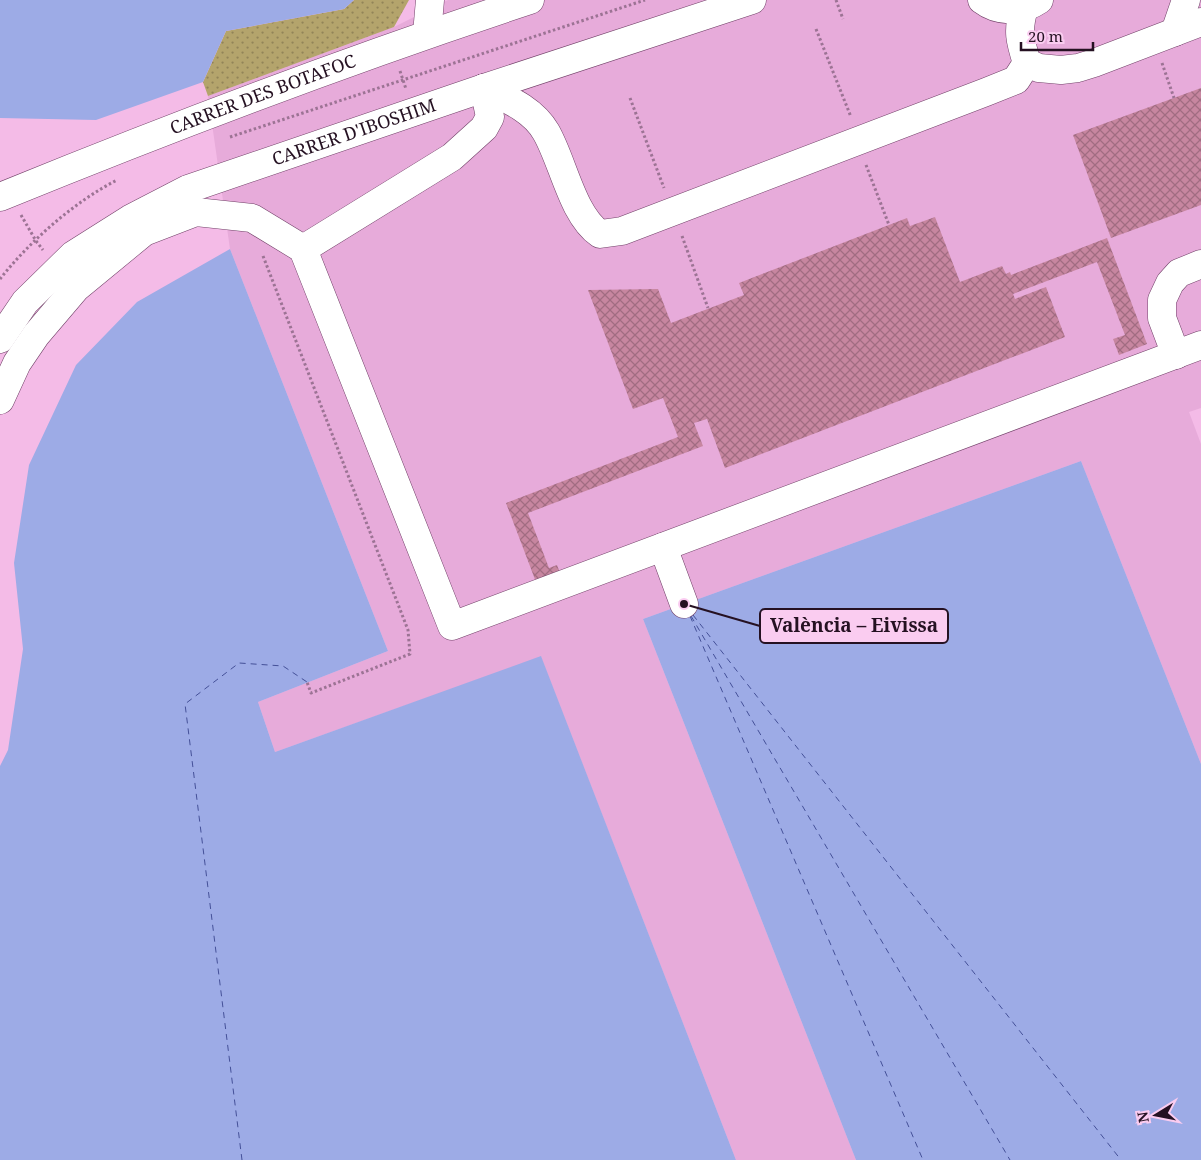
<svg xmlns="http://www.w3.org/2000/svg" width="1201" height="1160" viewBox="0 0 1201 1160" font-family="'Noto Serif',serif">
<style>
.built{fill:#e7abda}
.grass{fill:url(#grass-dots)}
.water{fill:#9dabe6}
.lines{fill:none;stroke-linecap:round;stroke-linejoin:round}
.ferry{stroke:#445098;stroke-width:1;stroke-dasharray:6 5;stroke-linecap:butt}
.building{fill:url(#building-cross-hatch)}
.minor-casing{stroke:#714168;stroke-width:29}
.path{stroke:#9c7394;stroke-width:3;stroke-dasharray:2.5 2.5;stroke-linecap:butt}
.minor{stroke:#fff;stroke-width:28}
.labels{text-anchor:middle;stroke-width:4;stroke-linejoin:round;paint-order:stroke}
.street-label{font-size:18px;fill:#251122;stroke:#faccf0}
.leader{fill:none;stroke:#251122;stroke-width:2}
.callout-dot{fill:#251122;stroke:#faccf0;stroke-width:2}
.callout{fill:#faccf0;stroke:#251122;stroke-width:2}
.callout-label{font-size:19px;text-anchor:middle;font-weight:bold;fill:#251122}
</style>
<defs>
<pattern id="grass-dots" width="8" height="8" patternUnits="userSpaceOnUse" patternTransform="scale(1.25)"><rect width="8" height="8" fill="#b4a46c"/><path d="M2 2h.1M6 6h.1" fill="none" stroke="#928458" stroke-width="1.8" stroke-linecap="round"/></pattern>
<pattern id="building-cross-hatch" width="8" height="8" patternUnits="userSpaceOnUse" patternTransform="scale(1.25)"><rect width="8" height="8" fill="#c786a0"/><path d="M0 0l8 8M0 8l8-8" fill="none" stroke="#a16c82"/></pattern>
</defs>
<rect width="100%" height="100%" fill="#f4bbe7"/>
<polygon class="built" points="448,0 1201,0 1201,408 1189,412 1201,444 1201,764 1081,461 643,619 856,1160 736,1160 541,657 275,752 258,702 388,651 230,249 208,96 394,27"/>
<polygon class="grass" points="354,0 409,0 394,27 208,96 203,82 226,31 344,9"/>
<g class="water">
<polygon points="0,0 354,0 344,9 226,31 203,82 96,120 0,118"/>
<polygon points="230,249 388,651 258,702 275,752 541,656 736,1160 0,1160 0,766 8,750 23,649 14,563 29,465 76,365 137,302"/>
<polygon points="1081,461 1201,764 1201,1160 856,1160 643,619"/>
</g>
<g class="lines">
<g class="ferry">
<polyline points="693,615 1121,1160"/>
<polyline points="690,616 923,1160"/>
<polyline points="691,616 1010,1160"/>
<polyline points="242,1160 185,704 239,663 283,666 307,682"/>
</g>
</g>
<g class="building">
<polygon points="1201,88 1201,205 1111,238 1073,135"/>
<polygon points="935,217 960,282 1002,266 1006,274 1010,272 1011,275 1107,238 1147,344 1119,355 1113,339 1125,335 1097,262 1013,294 1015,299 1046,287 1065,337 725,468 707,419 694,423 703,446 528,513 549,568 557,565 563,581 539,590 506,503 678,437 663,398 633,409 588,290 658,289 671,323 744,295 739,283 907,218 910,226"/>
</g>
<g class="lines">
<g class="minor-casing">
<g id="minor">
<path d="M982 0C999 13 1021 12 1039 0"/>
<path d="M1024 8C1017 31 1020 41 1027 63L1039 68 1061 70 1078 68 1094 63 1201 22"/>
<polyline points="1175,32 1186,0"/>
<polyline points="427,34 430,0"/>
<path d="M484 88C507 99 533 109 546 132 563 161 572 215 600 234L622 231 986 92 1016 80 1027 63"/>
<path id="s1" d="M0 197C174 126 351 59 530 0"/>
<polyline points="303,249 452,157 484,128 490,117 484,88"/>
<path id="s2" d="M0 339 25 302 73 255 130 219 188 189 484 88 752 0"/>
<polyline points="1176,355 1162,318 1162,300 1170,283 1179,273 1201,264"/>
<polyline points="0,400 17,363 36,335 76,288 144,232 196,212 252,218 303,249 452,626 1201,345"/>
<polyline points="663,547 684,604"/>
</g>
</g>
<g class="path">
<polyline points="836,0 843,19"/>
<polyline points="816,29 851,117"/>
<polyline points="1162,63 1174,98"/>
<polyline points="400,71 406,89"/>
<polyline points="630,98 664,188"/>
<polyline points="230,137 645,0"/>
<polyline points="866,165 889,225"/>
<polyline points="21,215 36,241 43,250"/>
<polyline points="682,236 708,308"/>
<polyline points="263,256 408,630 410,654 311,693 307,682"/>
<path d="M0 279C30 241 74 202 117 180"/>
</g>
<use href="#minor" class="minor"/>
</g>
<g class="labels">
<g class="street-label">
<text dy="6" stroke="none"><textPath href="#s1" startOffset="282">CARRER DES BOTAFOC</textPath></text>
<text dy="6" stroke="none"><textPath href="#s2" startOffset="420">CARRER D'IBOSHIM</textPath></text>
</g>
</g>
<path class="leader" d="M684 604L760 626"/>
<circle class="callout-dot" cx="684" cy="604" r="5"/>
<rect class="callout" x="760" y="609" width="188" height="34" rx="5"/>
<g class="callout-label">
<text x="854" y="632">València – Eivissa</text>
</g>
<g transform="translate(1156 1115) rotate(260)" stroke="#faccf0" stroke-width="4" paint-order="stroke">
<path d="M0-4L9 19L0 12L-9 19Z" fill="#251122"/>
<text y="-8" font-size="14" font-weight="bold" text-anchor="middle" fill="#251122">N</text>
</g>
<path d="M1021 42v8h72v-8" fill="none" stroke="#251122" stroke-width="2.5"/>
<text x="1028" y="42" font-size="15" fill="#251122" stroke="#faccf0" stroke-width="4" paint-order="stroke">20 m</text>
</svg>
